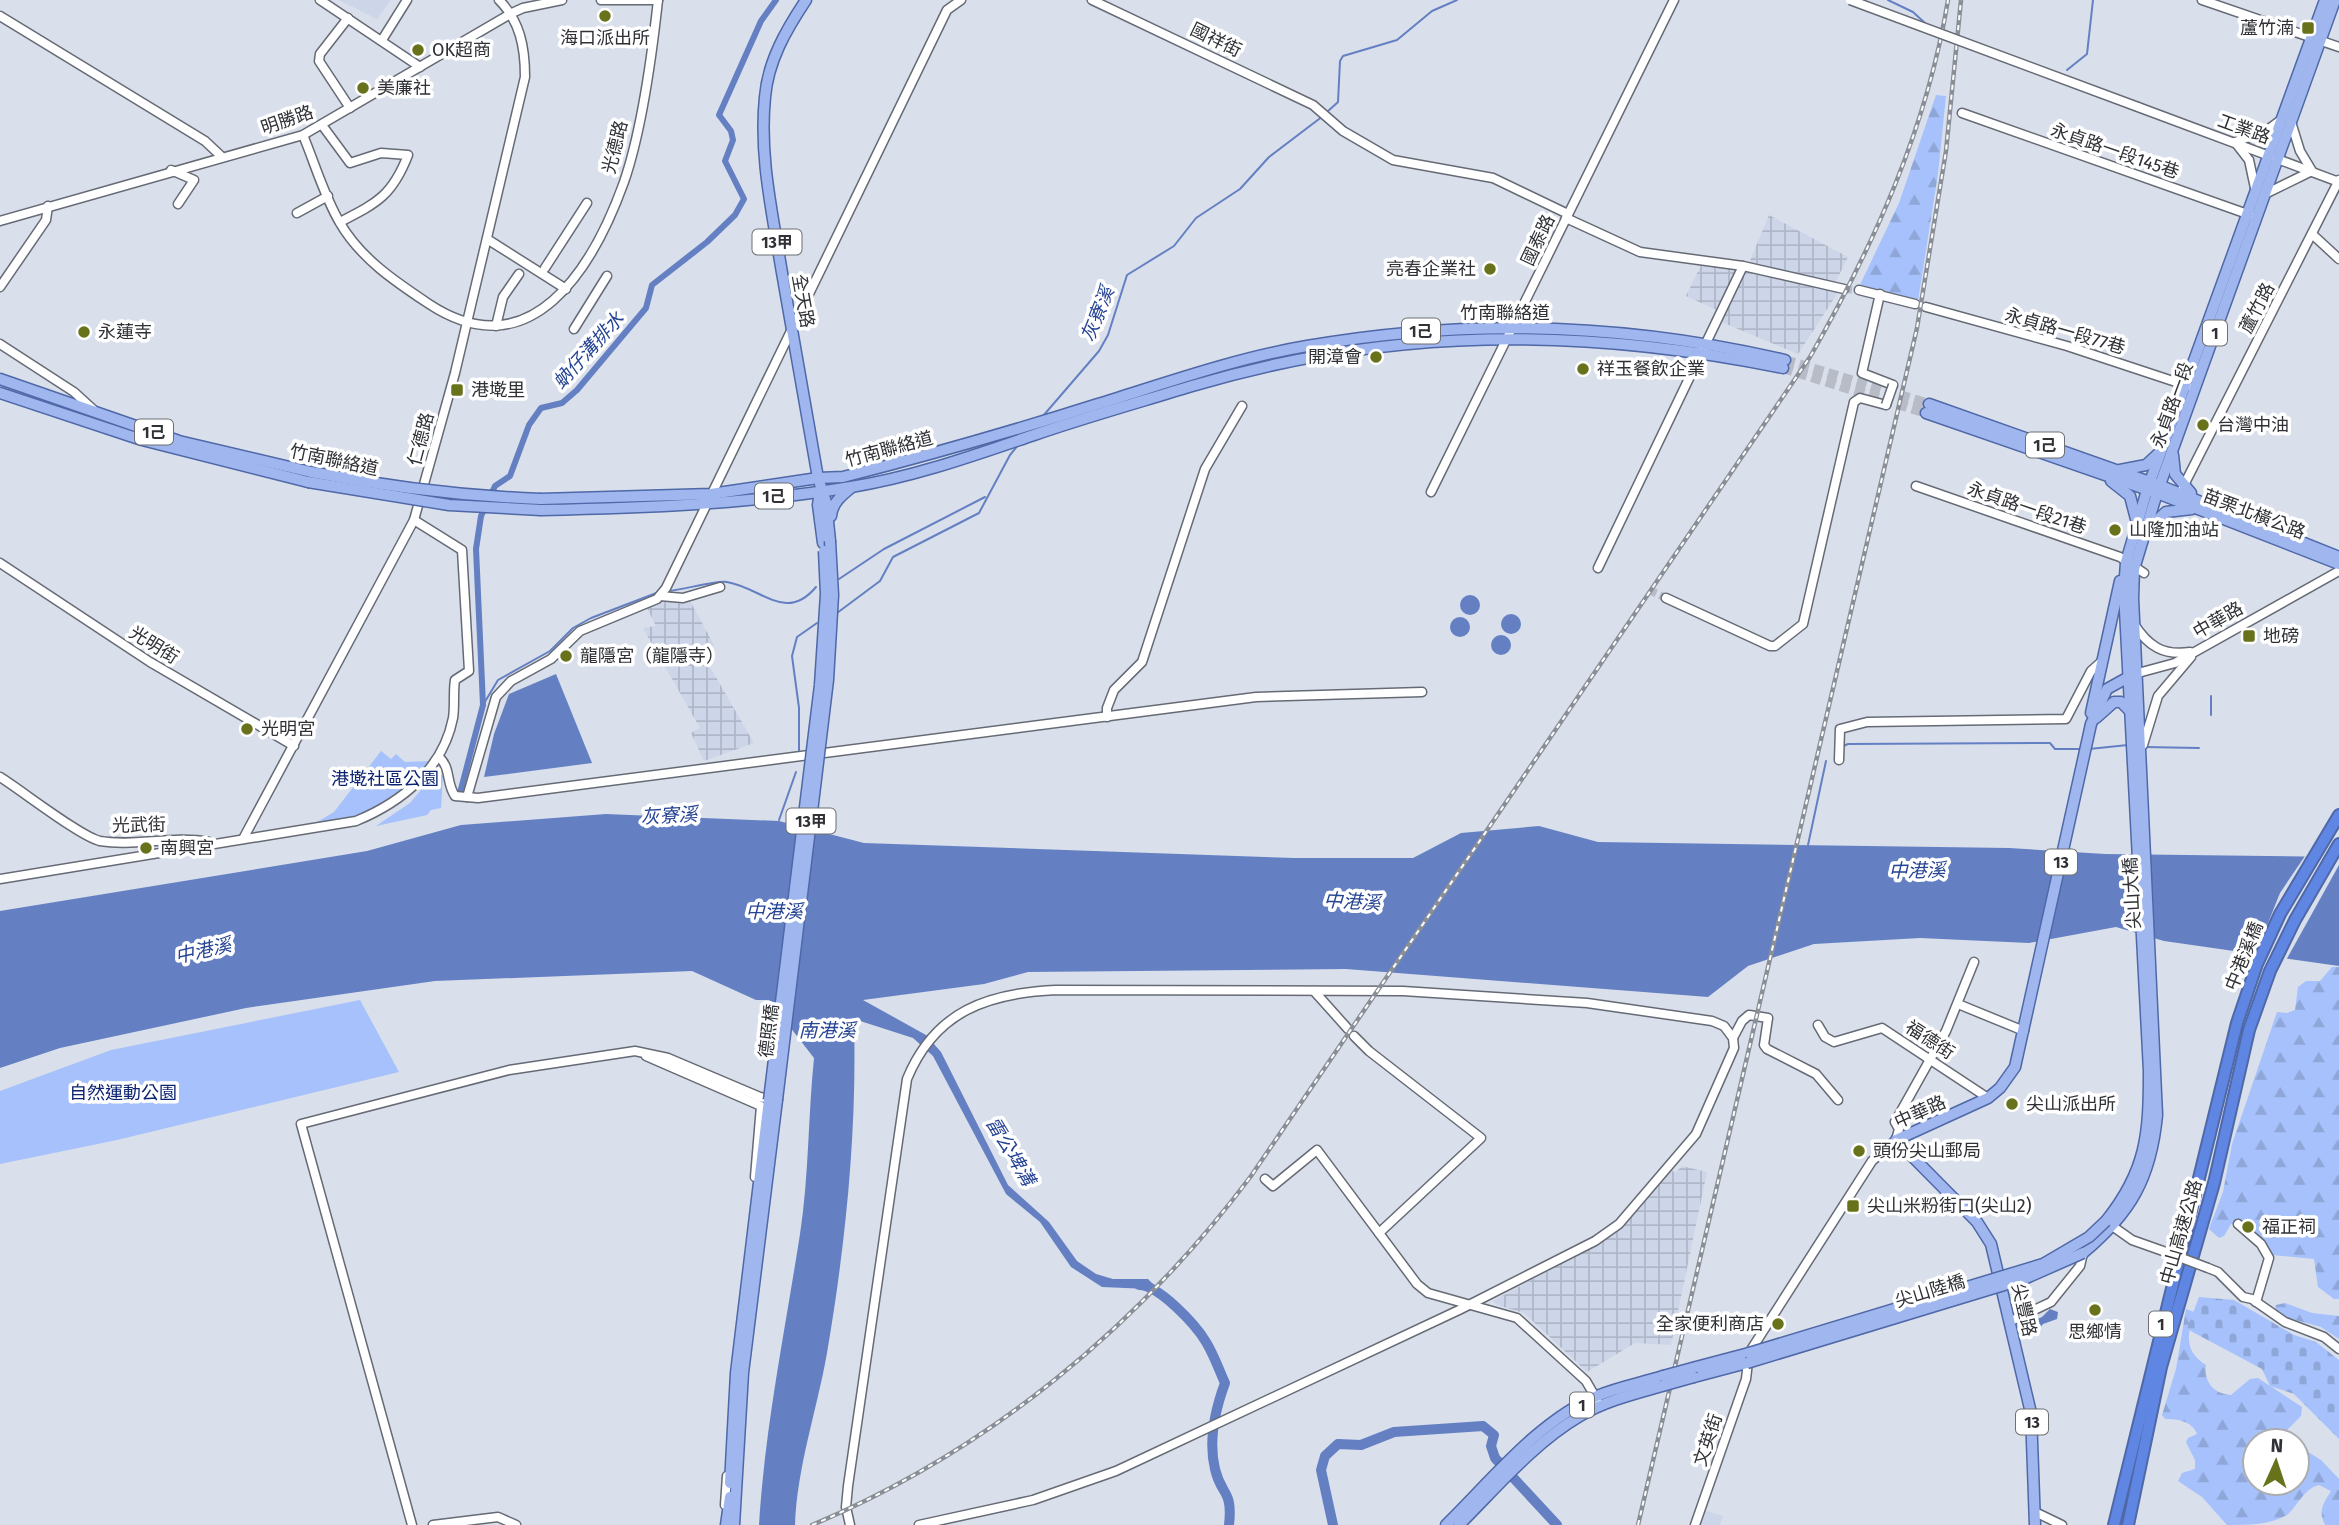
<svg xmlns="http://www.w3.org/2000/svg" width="2339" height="1525" viewBox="0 0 2339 1525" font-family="'Fira Sans','Noto Sans TC',sans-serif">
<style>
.built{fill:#cdd5e8}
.industrial{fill:url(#industrial-grid)}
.green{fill:#a6c1fb}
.forest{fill:url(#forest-firs)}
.cemetery{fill:url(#cemetery-stones)}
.water{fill:#6480c3}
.pier{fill:#d9dfeb}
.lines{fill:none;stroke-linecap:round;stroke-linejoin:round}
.stream{stroke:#6480c3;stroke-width:2}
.canal{stroke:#6480c3;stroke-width:6}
.river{stroke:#6480c3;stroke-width:10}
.minor-tunnel{stroke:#b7bcc7;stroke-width:8;stroke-dasharray:8 4;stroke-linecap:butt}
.major-tunnel{stroke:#b7bcc7;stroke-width:10;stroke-dasharray:10 5;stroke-linecap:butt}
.minor-casing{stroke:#656a74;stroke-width:11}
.major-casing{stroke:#4f68a7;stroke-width:13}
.highway-casing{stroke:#4f68a7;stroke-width:14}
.minor{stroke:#fff;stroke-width:8}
.major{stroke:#a0b6ef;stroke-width:10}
.highway{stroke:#6086e4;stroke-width:10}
.rail-casing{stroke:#8a8f97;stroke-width:4.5}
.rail{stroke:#fff;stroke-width:2;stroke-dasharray:5;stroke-linecap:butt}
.minor-bridge-casing{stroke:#656a74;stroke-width:11;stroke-linecap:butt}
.major-bridge-casing{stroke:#4f68a7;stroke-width:13;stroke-linecap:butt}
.minor-bridge{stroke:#fff;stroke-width:8}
.major-bridge{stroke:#a0b6ef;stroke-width:10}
.poi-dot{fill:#68721b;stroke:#fff;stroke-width:2.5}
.labels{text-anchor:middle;stroke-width:7;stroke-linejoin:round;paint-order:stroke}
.shield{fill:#fff;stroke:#6d6f72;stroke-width:2}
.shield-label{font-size:16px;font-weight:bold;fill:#2f3136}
.poi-label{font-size:18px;fill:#2f3136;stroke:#fff;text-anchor:start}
.street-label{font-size:18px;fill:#2f3136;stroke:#fff}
.park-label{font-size:18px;fill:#0d2472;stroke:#fff}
.water-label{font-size:19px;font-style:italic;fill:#264494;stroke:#fff}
</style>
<defs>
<pattern id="industrial-grid" width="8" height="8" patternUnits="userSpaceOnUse" patternTransform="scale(1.75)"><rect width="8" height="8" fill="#cdd5e8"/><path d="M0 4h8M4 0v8" fill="none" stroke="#b0b7c8"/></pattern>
<pattern id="forest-firs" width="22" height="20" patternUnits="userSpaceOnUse" patternTransform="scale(1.75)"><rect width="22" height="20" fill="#a6c1fb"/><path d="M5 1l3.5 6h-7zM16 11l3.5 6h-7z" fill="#8fa6d8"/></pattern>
<pattern id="cemetery-stones" width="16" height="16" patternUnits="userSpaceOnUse" patternTransform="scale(1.75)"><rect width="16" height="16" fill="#a6c1fb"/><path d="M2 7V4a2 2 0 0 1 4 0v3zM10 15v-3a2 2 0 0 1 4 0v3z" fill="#8fa6d8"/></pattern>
</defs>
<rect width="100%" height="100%" fill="#d9dfeb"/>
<g class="built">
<polygon points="339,0 391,0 377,19"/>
<polygon points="1704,1510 1723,1516 1720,1525 1699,1525"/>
</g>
<g class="industrial">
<polygon points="1769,215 1848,257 1835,283 1839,291 1798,354 1719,321 1723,313 1686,296 1702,263 1739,269 1749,263"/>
<polygon points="689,599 714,645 702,653 754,743 704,761 691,733 700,728 643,628 656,626 647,608 660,601"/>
<polygon points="1682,1166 1707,1172 1671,1345 1635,1343 1587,1372 1524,1313 1497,1305 1493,1301 1601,1242 1630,1218 1671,1169 1675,1173"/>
</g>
<g class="green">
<path d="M381 751 391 759 396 754 405 762 430 761C412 785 385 810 356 818 344 821 330 821 317 822L334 812Z"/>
<polygon points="437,771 443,776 441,808 431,810 427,815 376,826 410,803"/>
<polygon points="360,1000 399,1072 117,1140 0,1164 0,1091 111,1050"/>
</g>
<g class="forest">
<polygon points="1936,95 1946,96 1938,174 1918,301 1859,287 1899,203"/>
<path d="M2332 967H2339V1299H2334L2318 1287 2314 1259 2273 1255C2262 1241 2251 1224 2231 1224L2224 1236 2219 1238 2209 1229 2223 1192 2232 1144 2277 1012 2287 1013 2295 1010 2298 987 2306 981H2320Z"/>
<polygon points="2285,1303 2312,1313 2339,1316 2339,1339 2321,1327 2288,1318 2275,1310 2276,1305"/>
<path d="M2186 1309 2194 1312C2187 1335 2184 1351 2206 1365 2203 1381 2214 1394 2231 1395L2250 1379 2258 1378 2302 1407 2301 1416 2287 1430 2292 1441H2255V1483H2297V1445L2321 1460 2339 1479V1525H2325C2318 1511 2323 1504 2331 1491L2319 1485C2303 1489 2298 1506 2287 1515 2270 1525 2248 1525 2227 1525L2202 1497 2178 1481 2182 1473 2195 1469V1460L2186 1442 2188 1438 2197 1434C2192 1421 2178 1419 2165 1419L2162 1415 2176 1369Z"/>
</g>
<polygon class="cemetery" points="2199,1297 2234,1300 2294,1335 2316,1342 2339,1360 2339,1439 2294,1394 2270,1386 2262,1369 2187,1329"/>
<g class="water">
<circle cx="1470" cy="605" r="10"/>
<circle cx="1511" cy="624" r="10"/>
<circle cx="1460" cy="627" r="10"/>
<circle cx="1501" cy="645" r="10"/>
<polygon points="556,674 592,763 484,777 494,734 509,694"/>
<path d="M606 814 779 821 864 843 1294 858H1413L1461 833 1539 826 1598 842 2009 848 2105 854 2339 857V966L2164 941 2116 927 2029 943 1920 938 1814 944 1748 966 1708 997 1346 969 1028 972 984 984 863 1000 926 1035 941 1052 1008 1185 1049 1222 1077 1261 1096 1274 1113 1279H1148L1154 1285 1148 1289 1102 1287 1071 1267 1040 1222 1006 1194 933 1056 913 1038 854 1019C857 1132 846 1241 827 1353 817 1410 797 1467 795 1525H759C765 1426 785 1331 800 1234 809 1176 808 1116 814 1058L769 1000H756L692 971 435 981 246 1008 60 1048 0 1068V911L367 851 461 825Z"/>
<polygon points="2050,1309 2058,1312 2057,1319 2043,1324 2035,1334 2028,1333 2028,1323 2042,1317"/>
</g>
<polygon class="pier" points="2307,853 2339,854 2339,865 2285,962 2254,958 2280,893"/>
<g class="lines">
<g class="stream">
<polyline points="1888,0 1913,12 1926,24"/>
<polyline points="2067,70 2087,54 2093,0"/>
<polyline points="1327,112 1338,102 1340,61 1343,56 1397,40 1432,11 1457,0"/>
<polyline points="1043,416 1099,351 1108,335 1127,275 1174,246 1196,218 1240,189 1269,157 1323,116"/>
<polyline points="839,579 884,549 985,497"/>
<path d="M668 591C683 590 716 580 727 582 762 588 786 623 816 587"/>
<polyline points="837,613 880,581 893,557 979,513 1010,455 1019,444"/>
<polyline points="2211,696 2211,715"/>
<polyline points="483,705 498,680 550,651 573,628 591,618 659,592"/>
<polyline points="1841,747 1848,744 2050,743 2055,749 2080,749"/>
<polyline points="2144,747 2199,748"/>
<polyline points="2089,749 2128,745"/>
<polyline points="799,751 799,708 792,656 797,637 817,623"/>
<polyline points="779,820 796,772"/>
<polyline points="1808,845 1826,761"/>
</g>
<polyline class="canal" points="460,793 483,705 476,549 481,516 495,486 510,476 529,425 541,408 562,403 577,390 646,308 652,285 707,242 735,215 744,199 725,161 733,140 731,131 719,115 761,21 776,0"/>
<g class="river">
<path d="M1139 1285C1159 1285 1196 1325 1206 1342 1214 1355 1219 1370 1225 1383 1215 1410 1208 1440 1215 1469 1221 1496 1233 1489 1229 1525"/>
<polyline points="1333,1525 1321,1470 1325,1456 1338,1444 1361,1445 1394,1432 1483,1426 1494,1435 1491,1446 1495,1458 1557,1525"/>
</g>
<g class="minor-tunnel">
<polyline points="1844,289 1859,290"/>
<polyline points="1649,590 1666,598"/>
</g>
<g class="major-tunnel">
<polyline points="1785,360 1929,404"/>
<polyline points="1783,368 1926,413"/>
</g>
<g class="minor-casing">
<g id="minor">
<polyline points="320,0 420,67"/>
<polyline points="601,0 658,0"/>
<polyline points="1092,0 1313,105 1343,131 1393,160 1493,178 1568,214"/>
<polyline points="2202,0 2339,47"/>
<polyline points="0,16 205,141 221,156"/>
<polyline points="348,18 320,54 319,61 350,108"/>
<polyline points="382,40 407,0"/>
<polyline points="2138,107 2339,182"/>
<polyline points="1962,113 2253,216"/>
<path d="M322 125 350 163 381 153 408 155C392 196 377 203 340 222"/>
<path d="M303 135C315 164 324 196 340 223 361 259 396 282 429 304 531 371 593 268 624 182 642 130 652 55 658 0"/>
<polyline points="171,170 194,180 178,204"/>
<polyline points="2255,188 2249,160 2235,142 2266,131 2281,120"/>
<polyline points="2265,194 2312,171 2300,151 2291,122"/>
<polyline points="297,213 328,196"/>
<polyline points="1566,218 1640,252 1743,266 1844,289"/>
<polyline points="0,221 303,135 512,13 523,8 562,0"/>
<polyline points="2312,234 2339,259"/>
<polyline points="487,239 566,289"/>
<polyline points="545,268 587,203"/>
<polyline points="0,287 46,220 48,206"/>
<polyline points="1859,290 1915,304"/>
<polyline points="1880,294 1862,373 1893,385"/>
<polyline points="1926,307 2067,346 2188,386"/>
<polyline points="496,326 503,297 519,274"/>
<polyline points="574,329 607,276"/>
<polyline points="0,344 74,392 97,413"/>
<polyline points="1916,486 2120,557 2144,573"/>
<polyline points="2183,487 2339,180"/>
<polyline points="1431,492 1674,0"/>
<polyline points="0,563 150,662 294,746"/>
<polyline points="1598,568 1743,266"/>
<polyline points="660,596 683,598 720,587"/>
<polyline points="1666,598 1770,646 1775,646 1803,624 1854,402 1860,398 1886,405"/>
<path d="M2134 624C2148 646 2163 656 2190 652"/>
<polyline points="2138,673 2175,663 2339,571"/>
<polyline points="1107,717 1107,708 1114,690 1142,662 1205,469 1242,406"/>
<polyline points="2143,745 2158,696 2191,657"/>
<path d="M440 758C451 769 446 783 455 796L478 798 1256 697 1422 692"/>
<polyline points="1839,760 1840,729 1867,722 2066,719 2091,671 2101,662"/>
<path d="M0 777C21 790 81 837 100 841 134 847 173 835 209 842"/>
<polyline points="467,797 496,697 511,681 551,659 580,631 657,599 666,588 947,10 961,0"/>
<path d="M243 839 414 520 455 373 525 77C525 47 520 21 499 0"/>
<path d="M0 879 356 821C402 802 443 769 453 718 455 705 453 692 455 680L469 671 462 550 414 520"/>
<polyline points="1314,991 1348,1029"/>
<polyline points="1958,1004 2024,1031"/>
<polyline points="1818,1025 1825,1037 1834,1042 1882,1028 1988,1098"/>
<polyline points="1354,1036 1369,1051 1481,1138 1379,1233"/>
<polyline points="1733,1038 1742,1021 1749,1015 1768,1018 1764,1045 1767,1049 1816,1074 1838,1100"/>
<polyline points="646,1056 761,1106 755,1177"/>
<polyline points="1265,1179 1273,1186 1317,1150 1417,1284 1428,1293 1517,1318 1586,1381 1597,1400"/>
<polyline points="2108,1223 2132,1240 2163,1251"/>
<polyline points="2238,1224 2261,1244 2269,1258 2256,1302"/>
<polyline points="2208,1268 2218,1272 2243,1297 2252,1299 2285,1322 2324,1337 2339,1349"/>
<polyline points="2009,1322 2051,1302 2080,1266 2083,1253"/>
<polyline points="725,1505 727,1476"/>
<polyline points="2035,1512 2062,1525"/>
<polyline points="412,1525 301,1124 509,1070 635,1051 668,1058 760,1097 775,1100"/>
<polyline points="433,1525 498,1517 516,1525"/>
<path d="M850 1525 846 1507 848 1486 907 1079C935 1011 988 993 1056 990L1403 991 1587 1003 1712 1021 1724 1026 1733 1038 1734 1048 1696 1134 1619 1224 1595 1241 1459 1310 1116 1471 1033 1500 919 1525"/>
<polyline points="1695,1525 1746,1379 1749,1353 1872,1161 1896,1140 1899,1129 1895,1122 1946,1031 1974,962"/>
</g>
</g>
<g class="major-casing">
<g id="major">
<path d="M806 0C786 30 768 61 765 97 759 155 772 211 781 267 793 337 806 407 818 478L826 502 830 541"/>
<polyline points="0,379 179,441 311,472"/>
<polyline points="0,393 142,440 308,482"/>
<polyline points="1929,404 2161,486 2339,557"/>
<polyline points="1926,413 2157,493 2339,564"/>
<polyline points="2173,455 2175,474 2191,493"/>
<polyline points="2120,470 2146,465 2159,453"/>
<polyline points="2111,481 2130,496 2136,519"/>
<polyline points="820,491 818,505 823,543"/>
<path d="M541 499 711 494 818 478 843 477C929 455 1013 431 1098 404 1166 383 1236 358 1307 346 1467 318 1626 323 1785 360"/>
<path d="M541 510C645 508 749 504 851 487 914 477 975 455 1034 435 1086 417 1140 402 1192 386 1390 327 1581 327 1783 368"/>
<path d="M831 516C832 503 842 495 852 487"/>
<polyline points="2148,529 2166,512 2192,509"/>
<polyline points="2091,713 2120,581"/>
<polyline points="2096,718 2114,702 2121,702 2130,711"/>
<path d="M2106 1221C2147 1170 2149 1133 2149 1071L2124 591 2126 562 2147 490 2325 0"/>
<path d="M2083 1253C2131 1213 2151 1178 2157 1115L2133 598 2134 569 2157 493 2335 0"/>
<polyline points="1696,1367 1749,1353"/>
<polyline points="1694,1377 1747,1363"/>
<polyline points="730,1483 736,1373 769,1100"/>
<polyline points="726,1525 730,1497"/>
<polyline points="734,1525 743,1373 777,1100"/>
<path d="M1446 1525C1491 1481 1538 1421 1597 1396 1618 1387 1641 1383 1663 1376"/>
<path d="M1459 1525C1497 1487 1534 1443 1580 1416 1605 1401 1634 1394 1662 1386"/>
<polyline points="2035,1525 2031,1413 1991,1244 1977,1222 1896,1140 1988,1098 2000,1088 2015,1067 2091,724 2107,689 2134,674"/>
</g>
</g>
<g class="highway-casing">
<g id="highway">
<polyline points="2114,1525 2237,1023 2257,964 2280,914 2339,815"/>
<polyline points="2128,1525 2161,1367 2214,1183 2249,1030 2270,971 2295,920 2339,844"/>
</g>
</g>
<use href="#minor" class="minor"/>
<use href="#major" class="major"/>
<use href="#highway" class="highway"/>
<g class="rail-casing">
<g id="rail">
<path d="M812 1525C988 1451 1137 1328 1251 1176L1810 357C1874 245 1927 128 1948 0"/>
<polyline points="1638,1525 1917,328 1946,151 1961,0"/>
</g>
</g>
<use href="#rail" class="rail"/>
<g class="minor-bridge-casing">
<g id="minor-bridge">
<polyline points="1850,0 2138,107"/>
<polyline points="1886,405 1893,385"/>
<polyline points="2163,1251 2208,1268"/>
</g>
</g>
<g class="major-bridge-casing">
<g id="major-bridge">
<path d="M311 472C388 487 463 496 541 499"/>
<polyline points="308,482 449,505 541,510"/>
<polyline points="769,1100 820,685 826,594 824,551"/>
<polyline points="777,1100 828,680 833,595 830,541"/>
<polyline points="1749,1353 2043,1264 2089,1237 2106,1221"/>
<polyline points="1747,1363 2024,1279 2083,1253"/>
<polyline points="1663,1376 1696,1367"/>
<polyline points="1662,1386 1694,1377"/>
</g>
</g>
<use href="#minor-bridge" class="minor-bridge"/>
<use href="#major-bridge" class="major-bridge"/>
</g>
<g class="poi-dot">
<circle cx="605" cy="16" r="7"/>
<rect x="2301" y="21" width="14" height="14" rx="3.5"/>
<circle cx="418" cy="50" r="7"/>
<circle cx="363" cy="88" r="7"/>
<circle cx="1490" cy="269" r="7"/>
<circle cx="84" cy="332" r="7"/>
<circle cx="1376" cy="357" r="7"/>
<circle cx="1583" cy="369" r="7"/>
<rect x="450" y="383" width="14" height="14" rx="3.5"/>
<circle cx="2203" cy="425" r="7"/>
<circle cx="2115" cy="530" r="7"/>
<rect x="2242" y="629" width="14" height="14" rx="3.5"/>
<circle cx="566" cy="656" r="7"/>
<circle cx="247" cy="729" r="7"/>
<circle cx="146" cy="848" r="7"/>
<circle cx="2012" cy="1104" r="7"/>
<circle cx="1859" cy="1151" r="7"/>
<rect x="1846" y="1199" width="14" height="14" rx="3.5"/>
<circle cx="2248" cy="1227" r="7"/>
<circle cx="2095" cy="1310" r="7"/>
<circle cx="1778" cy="1324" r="7"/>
</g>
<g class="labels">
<g class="shield">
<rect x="752.5" y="229.5" width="49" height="25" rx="5"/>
<rect x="1402" y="318.5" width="38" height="25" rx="5"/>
<rect x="2203" y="320.5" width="24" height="25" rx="5"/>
<rect x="135" y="419.5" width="38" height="25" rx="5"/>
<rect x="2026" y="432.5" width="38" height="25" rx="5"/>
<rect x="755" y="483.5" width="38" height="25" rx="5"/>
<rect x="786.5" y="808.5" width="49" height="25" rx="5"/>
<rect x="2045" y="849.5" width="32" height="25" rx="5"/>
<rect x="2149" y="1311.5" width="24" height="25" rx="5"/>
<rect x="1570" y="1392.5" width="24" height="25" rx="5"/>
<rect x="2016" y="1409.5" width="32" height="25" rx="5"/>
</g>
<g class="shield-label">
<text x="777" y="248">13甲</text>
<text x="1421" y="337">1己</text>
<text x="2215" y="339">1</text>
<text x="154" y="438">1己</text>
<text x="2045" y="451">1己</text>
<text x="774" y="502">1己</text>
<text x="811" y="827">13甲</text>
<text x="2061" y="868">13</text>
<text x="2161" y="1330">1</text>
<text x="1582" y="1411">1</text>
<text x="2032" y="1428">13</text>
</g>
<g class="poi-label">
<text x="2294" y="34" text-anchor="end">蘆竹湳</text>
<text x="605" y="44" text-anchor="middle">海口派出所</text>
<text x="432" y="56">OK超商</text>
<text x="377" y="94">美廉社</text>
<text x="1476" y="275" text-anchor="end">亮春企業社</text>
<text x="98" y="338">永蓮寺</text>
<text x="1362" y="363" text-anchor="end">開漳會</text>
<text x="1597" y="375">祥玉餐飲企業</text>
<text x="471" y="396">港墘里</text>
<text x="2217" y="431">台灣中油</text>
<text x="2129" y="536">山隆加油站</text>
<text x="2263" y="642">地磅</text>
<text x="580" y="662">龍隱宮（龍隱寺）</text>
<text x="261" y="735">光明宮</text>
<text x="160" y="854">南興宮</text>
<text x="2026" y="1110">尖山派出所</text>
<text x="1873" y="1157">頭份尖山郵局</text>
<text x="1867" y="1212">尖山米粉街口(尖山2)</text>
<text x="2262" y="1233">福正祠</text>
<text x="1764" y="1330" text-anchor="end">全家便利商店</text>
<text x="2095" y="1338" text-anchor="middle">思鄉情</text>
</g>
<g class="street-label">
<text transform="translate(1216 40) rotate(26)" y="6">國祥街</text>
<text transform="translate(287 120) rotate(-19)" y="6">明勝路</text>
<text transform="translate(2244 129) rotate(20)" y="6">工業路</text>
<text transform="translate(615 147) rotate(-76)" y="6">光德路</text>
<text transform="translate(2115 151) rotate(19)" y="6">永貞路一段145巷</text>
<text transform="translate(1538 240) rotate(-65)" y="6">國泰路</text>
<text transform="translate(803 301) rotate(80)" y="6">全天路</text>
<text transform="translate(2257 308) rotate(-63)" y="6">蘆竹路</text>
<text x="1505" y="319">竹南聯絡道</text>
<text transform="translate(2065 331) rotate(16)" y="6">永貞路一段77巷</text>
<text transform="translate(2172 405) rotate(-70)" y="6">永貞路一段</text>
<text transform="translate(421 439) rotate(-75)" y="6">仁德路</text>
<text transform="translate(889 449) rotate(-15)" y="6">竹南聯絡道</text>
<text transform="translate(334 460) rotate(12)" y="6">竹南聯絡道</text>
<text transform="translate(2027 508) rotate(19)" y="6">永貞路一段21巷</text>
<text transform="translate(2254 514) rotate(21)" y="6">苗栗北橫公路</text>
<text transform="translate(2218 620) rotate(-30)" y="6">中華路</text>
<text transform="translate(154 645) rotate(32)" y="6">光明街</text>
<text transform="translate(139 825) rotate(-1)" y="6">光武街</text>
<text transform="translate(2132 893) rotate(-93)" y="6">尖山大橋</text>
<text transform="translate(2244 956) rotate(-68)" y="6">中港溪橋</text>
<text transform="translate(769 1031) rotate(-83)" y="6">德照橋</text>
<text transform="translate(1930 1040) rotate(33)" y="6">福德街</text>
<text transform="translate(1920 1112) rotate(-24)" y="6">中華路</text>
<text transform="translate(2181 1232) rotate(-74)" y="6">中山高速公路</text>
<text transform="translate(1930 1291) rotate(-17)" y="6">尖山陸橋</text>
<text transform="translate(2024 1310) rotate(77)" y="6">尖豐路</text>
<text transform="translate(1708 1440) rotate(-72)" y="6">文英街</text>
</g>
<g class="park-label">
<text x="385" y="785">港墘社區公園</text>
<text x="123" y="1099">自然運動公園</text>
</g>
<g class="water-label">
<text transform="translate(1097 314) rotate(-68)" y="7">灰寮溪</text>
<text transform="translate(588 350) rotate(-48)" y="7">蚋仔溝排水</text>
<text transform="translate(669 815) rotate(-3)" y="7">灰寮溪</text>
<text transform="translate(1917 870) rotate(-1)" y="7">中港溪</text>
<text transform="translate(1352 901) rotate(3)" y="7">中港溪</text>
<text x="774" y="918">中港溪</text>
<text transform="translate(203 950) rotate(-13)" y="7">中港溪</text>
<text x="827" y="1037">南港溪</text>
<text transform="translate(1011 1151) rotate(59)" y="7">雷公埤溝</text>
</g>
</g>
<g transform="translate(2276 1462) rotate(3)"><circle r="33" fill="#ffffff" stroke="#acadaf" stroke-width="2"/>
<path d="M0-5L12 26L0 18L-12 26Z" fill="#68721b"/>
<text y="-10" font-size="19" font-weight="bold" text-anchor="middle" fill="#2f3136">N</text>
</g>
</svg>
